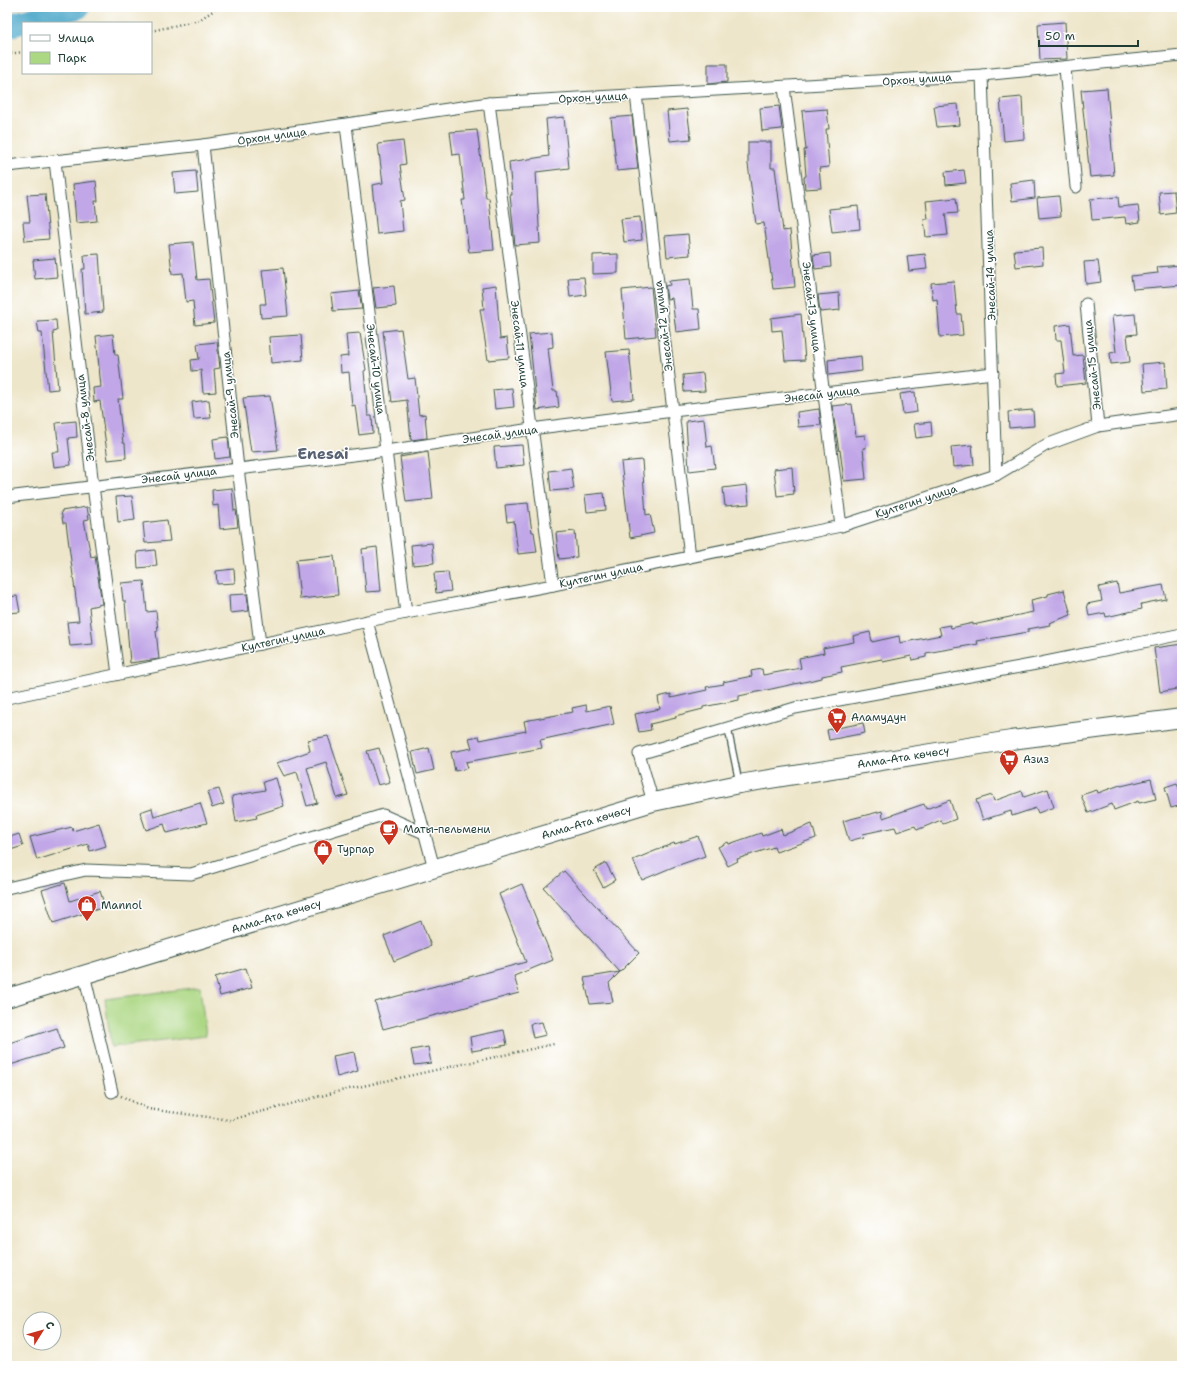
<svg xmlns="http://www.w3.org/2000/svg" width="1189" height="1373" viewBox="0 0 1189 1373" font-family="'Shantell Sans',sans-serif">
<style>
.green{fill:#acd783;stroke:#668a5c}
.lines{fill:none;stroke-linecap:round;stroke-linejoin:round}
.river{stroke:#4aa6c8;stroke-width:24}
.building{fill:#c1a7e7}
.service-casing{stroke:#3e564a;stroke-width:8}
.minor-casing{stroke:#3e564a;stroke-width:13}
.primary-casing{stroke:#3e564a;stroke-width:20}
.path{stroke:#3e564a;stroke-width:2.5;stroke-dasharray:1 3;stroke-linecap:butt}
.service{stroke:#fff;stroke-width:5.5}
.minor{stroke:#fff;stroke-width:11}
.primary{stroke:#fff;stroke-width:18}
.labels{text-anchor:middle;stroke-width:3;stroke-linejoin:round;paint-order:stroke}
.street-label{font-size:11px;fill:#1f3d34;stroke:#fff}
.poi-label{font-size:11px;fill:#1f3d34;stroke:#fff;text-anchor:start}
.district-label{font-size:15px;font-weight:bold;fill:#586273;stroke:#fff}
</style>
<rect width="100%" height="100%" fill="#fff"/>
<filter id="ink" filterUnits="userSpaceOnUse"><feTurbulence type="fractalNoise" baseFrequency=".025" numOctaves="2"/><feDisplacementMap in="SourceGraphic" scale="8" xChannelSelector="R" yChannelSelector="G"/><feConvolveMatrix kernelMatrix="1 2 1 2 8 2 1 2 1" color-interpolation-filters="sRGB"/></filter>
<filter id="wash" filterUnits="userSpaceOnUse"><feTurbulence type="fractalNoise" baseFrequency=".012" numOctaves="4" result="noise"/><feDisplacementMap in="SourceGraphic" scale="16" xChannelSelector="R" yChannelSelector="G"/><feGaussianBlur stdDeviation="0.9" result="paint"/><feColorMatrix in="noise" values="0 0 0 0 0 0 0 0 0 0 0 0 0 0 0 0 0 1.4 0 .05"/><feComposite in="paint" operator="in"/></filter>
<g filter="url(#wash)">
<rect width="100%" height="100%" fill="#eee6ca"/>
<polygon class="green" points="200,987 206,1036 111,1047 105,999"/>
<g class="lines">
<polyline class="river" points="7,26 78,7"/>
</g>
<g id="blocks">
<g class="building">
<polygon points="1065,22 1067,59 1040,60 1038,24"/>
<polygon points="708,64 727,64 727,82 708,84"/>
<polygon points="1107,88 1114,175 1090,177 1081,90"/>
<polygon points="1022,97 1024,139 1004,141 1000,99"/>
<polygon points="958,104 960,125 937,127 934,106"/>
<polygon points="779,106 782,129 762,131 760,108"/>
<polygon points="687,109 691,139 670,141 667,111"/>
<polygon points="827,109 829,129 826,129 829,167 819,168 821,188 805,189 804,177 806,176 804,150 806,150 802,111"/>
<polygon points="632,116 638,169 617,171 611,118"/>
<polygon points="564,117 569,168 536,172 540,243 515,245 510,195 512,195 509,162 549,156 546,119"/>
<polygon points="477,130 486,198 489,198 494,250 469,252 462,200 465,200 460,154 453,155 450,132"/>
<polygon points="403,141 406,164 400,165 405,200 400,201 403,231 377,234 372,185 383,183 378,144"/>
<polygon points="748,142 771,142 771,168 775,168 783,231 790,230 795,287 773,289 764,223 756,224 748,164"/>
<polygon points="964,170 966,183 946,185 945,172"/>
<polygon points="196,171 198,192 175,194 173,173"/>
<polygon points="1034,180 1035,198 1012,201 1010,183"/>
<polygon points="96,181 98,201 95,201 97,221 76,223 73,184"/>
<polygon points="1174,191 1176,213 1161,215 1159,192"/>
<polygon points="45,194 49,239 25,241 23,222 30,222 27,195"/>
<polygon points="1059,196 1061,216 1039,218 1037,198"/>
<polygon points="1118,197 1119,207 1138,205 1140,222 1126,224 1125,217 1092,220 1090,199"/>
<polygon points="956,198 958,213 945,214 948,235 926,237 924,219 928,219 926,201"/>
<polygon points="858,206 860,229 832,232 829,209"/>
<polygon points="640,217 642,240 624,242 621,219"/>
<polygon points="688,234 690,255 667,257 665,236"/>
<polygon points="193,242 197,280 209,279 214,323 195,325 193,301 186,302 183,273 172,274 169,244"/>
<polygon points="1042,248 1043,264 1016,267 1014,250"/>
<polygon points="830,253 831,267 815,269 813,255"/>
<polygon points="99,254 103,312 85,314 82,269 85,269 84,255"/>
<polygon points="618,254 618,273 593,274 593,255"/>
<polygon points="925,254 927,269 909,271 907,256"/>
<polygon points="55,258 57,277 35,279 33,260"/>
<polygon points="1098,261 1101,282 1086,284 1084,262"/>
<polygon points="1182,265 1182,285 1133,289 1131,276 1158,273 1157,267"/>
<polygon points="283,268 288,316 261,318 260,304 266,304 262,270"/>
<polygon points="584,277 586,295 570,297 568,278"/>
<polygon points="690,279 693,309 699,309 701,329 676,332 672,298 667,299 665,286 670,285 669,281"/>
<polygon points="954,281 957,314 961,314 963,335 940,337 937,299 933,300 931,283"/>
<polygon points="496,285 500,339 507,338 509,358 488,360 480,309 484,309 482,287"/>
<polygon points="394,286 396,306 376,308 373,288"/>
<polygon points="651,287 656,336 626,339 622,290"/>
<polygon points="359,291 362,309 333,311 331,294"/>
<polygon points="839,293 840,310 820,312 818,295"/>
<polygon points="801,314 805,360 785,361 782,330 772,331 771,318"/>
<polygon points="1135,314 1137,334 1127,335 1130,362 1111,364 1110,353 1116,352 1112,316"/>
<polygon points="56,320 57,331 53,332 58,389 48,390 42,333 39,333 37,321"/>
<polygon points="1070,324 1073,356 1083,355 1086,383 1057,386 1056,374 1065,373 1061,340 1056,340 1055,326"/>
<polygon points="401,329 408,379 415,378 419,415 425,414 427,438 411,440 407,400 392,402 383,331"/>
<polygon points="552,332 553,347 548,348 553,391 557,391 559,407 537,410 529,334"/>
<polygon points="360,333 366,370 364,371 368,416 372,416 373,433 359,435 355,405 352,406 349,372 341,373 340,357 348,356 346,334"/>
<polygon points="113,334 115,355 118,355 123,399 118,399 123,443 125,443 126,458 108,460 100,401 94,402 93,388 101,387 96,336"/>
<polygon points="301,335 303,360 271,363 269,337"/>
<polygon points="217,342 220,368 214,369 216,392 203,393 201,370 192,371 191,360 199,359 197,344"/>
<polygon points="629,350 634,399 612,401 606,352"/>
<polygon points="861,356 862,371 829,375 828,360"/>
<polygon points="1165,362 1167,389 1144,391 1142,364"/>
<polygon points="703,373 705,391 684,392 683,375"/>
<polygon points="512,388 514,407 495,409 493,390"/>
<polygon points="915,392 917,412 903,414 900,394"/>
<polygon points="270,396 278,450 251,452 243,398"/>
<polygon points="209,400 211,418 194,419 192,402"/>
<polygon points="852,404 856,436 865,435 866,448 863,448 866,479 844,481 840,450 839,451 832,406"/>
<polygon points="819,409 821,425 798,427 797,412"/>
<polygon points="1033,410 1034,426 1009,428 1008,412"/>
<polygon points="704,419 707,447 712,446 715,468 689,471 686,421"/>
<polygon points="76,421 77,437 68,438 71,465 54,467 52,452 59,452 56,423"/>
<polygon points="931,422 932,436 916,438 914,424"/>
<polygon points="228,437 230,457 215,459 213,439"/>
<polygon points="522,445 524,465 496,468 494,447"/>
<polygon points="972,445 974,465 953,467 951,447"/>
<polygon points="428,452 433,499 406,502 400,457"/>
<polygon points="642,460 646,515 650,514 654,533 630,538 621,462"/>
<polygon points="792,467 794,494 777,496 774,469"/>
<polygon points="571,468 574,489 551,491 549,471"/>
<polygon points="747,485 749,504 725,506 723,488"/>
<polygon points="232,488 234,511 236,510 238,527 220,529 218,505 213,506 212,490"/>
<polygon points="604,493 606,510 587,512 585,495"/>
<polygon points="132,496 135,520 118,522 116,497"/>
<polygon points="528,503 532,532 534,532 537,552 518,554 514,521 507,522 505,505"/>
<polygon points="87,507 89,519 84,520 91,557 95,556 102,604 89,607 93,644 70,646 67,622 79,621 66,523 63,523 61,511"/>
<polygon points="167,520 170,541 145,543 143,523"/>
<polygon points="575,531 577,557 559,559 556,533"/>
<polygon points="432,543 434,563 413,565 411,545"/>
<polygon points="377,547 381,591 366,592 362,549"/>
<polygon points="155,550 157,566 138,568 137,552"/>
<polygon points="334,556 338,595 300,599 296,560"/>
<polygon points="234,569 235,583 217,584 216,571"/>
<polygon points="448,572 451,591 436,593 434,573"/>
<polygon points="144,581 147,612 156,611 158,631 156,631 159,659 130,663 125,601 123,601 121,583"/>
<polygon points="1117,583 1119,593 1163,585 1166,599 1141,604 1142,609 1106,617 1105,613 1089,616 1087,604 1102,601 1099,587"/>
<polygon points="1064,590 1071,615 1049,623 1050,625 1028,629 1028,632 977,641 978,644 926,653 926,657 912,660 911,656 883,662 882,659 841,667 842,672 822,676 822,678 739,696 739,700 703,707 703,709 675,716 676,718 650,724 651,730 639,732 635,714 660,709 658,697 671,694 671,698 707,690 706,687 724,684 723,682 752,676 751,671 762,669 763,675 801,668 799,658 824,653 823,648 854,642 853,636 870,632 872,642 899,636 900,643 941,635 939,627 950,625 951,628 973,623 973,625 1033,612 1031,600 1048,596 1048,594"/>
<polygon points="247,594 249,611 230,613 229,595"/>
<polygon points="17,596 20,612 7,613 7,597"/>
<polygon points="1182,644 1182,688 1160,692 1154,648"/>
<polygon points="586,705 587,711 610,706 614,724 540,740 542,748 466,762 468,768 455,771 451,752 472,748 469,738 479,736 480,740 526,731 524,721 573,712 572,708"/>
<polygon points="863,723 865,733 829,740 827,730"/>
<polygon points="328,736 348,795 337,798 326,762 307,768 317,803 307,806 297,772 284,776 277,763 310,751 308,740"/>
<polygon points="379,748 390,782 378,785 367,751"/>
<polygon points="429,748 434,770 417,774 412,752"/>
<polygon points="276,778 284,806 256,815 257,818 236,822 232,796 265,790 263,782"/>
<polygon points="1151,779 1156,799 1139,803 1138,801 1114,810 1112,804 1088,813 1081,795 1097,790 1098,793 1120,785 1121,786"/>
<polygon points="1177,783 1182,797 1182,805 1171,808 1165,787"/>
<polygon points="219,789 224,804 212,808 207,792"/>
<polygon points="1048,789 1054,807 1038,813 1036,808 1012,816 1011,811 983,820 976,800 992,795 994,801 1022,791 1024,797"/>
<polygon points="950,800 956,819 943,824 941,820 917,830 915,826 897,832 895,827 863,834 864,837 849,841 843,821 882,811 883,818 924,804 926,809"/>
<polygon points="200,803 207,823 167,833 164,824 146,830 140,812 152,808 154,817"/>
<polygon points="99,823 106,846 90,851 88,844 37,860 30,837 72,827 73,831"/>
<polygon points="812,824 816,838 776,852 774,847 737,859 738,861 728,866 718,847 728,842 729,844 761,833 762,836 781,829 783,835"/>
<polygon points="19,834 23,846 7,851 7,838"/>
<polygon points="698,836 705,856 673,867 642,880 633,860 674,843 675,844"/>
<polygon points="606,863 615,880 603,887 594,870"/>
<polygon points="564,871 639,953 620,972 544,888"/>
<polygon points="65,883 70,901 100,891 105,907 53,923 42,890"/>
<polygon points="522,884 553,960 514,976 519,993 383,1029 375,1002 526,962 499,894"/>
<polygon points="421,921 431,946 394,961 384,936"/>
<polygon points="246,968 252,988 220,996 215,977"/>
<polygon points="620,972 609,983 613,1002 590,1004 584,978"/>
<polygon points="542,1022 546,1035 533,1038 530,1024"/>
<polygon points="57,1028 64,1048 7,1066 7,1044"/>
<polygon points="504,1030 507,1045 472,1051 470,1037"/>
<polygon points="428,1047 431,1063 414,1065 411,1050"/>
<polygon points="354,1052 358,1071 337,1077 333,1056"/>
</g>
</g>
</g>
<g filter="url(#ink)">
<use href="#blocks" fill-opacity="0" stroke="#3e564a" stroke-width="1"/>
<g class="lines">
<g class="service-casing">
<polyline id="service" points="728,729 739,782"/>
</g>
<g class="minor-casing">
<g id="minor">
<polyline points="1065,68 1076,187"/>
<polyline points="982,75 996,475"/>
<polyline points="784,87 841,526"/>
<polyline points="636,94 690,557"/>
<polyline points="489,103 553,585"/>
<polyline points="346,125 406,613"/>
<polyline points="203,145 238,468 260,644"/>
<polyline points="55,161 93,486 118,674"/>
<polyline points="7,166 203,145 489,103 982,75 1182,55"/>
<polyline points="1086,304 1098,426"/>
<polyline points="7,497 386,451 531,429 673,411 993,373"/>
<polyline points="367,621 434,868"/>
<polyline points="7,698 406,613 553,585 841,526 996,475 1046,445 1098,426 1182,414"/>
<polyline points="653,802 639,754 795,708 1036,664 1182,634"/>
<polyline points="7,888 86,870 191,874 383,815 424,833"/>
<polyline points="84,974 112,1092"/>
</g>
</g>
<g class="primary-casing">
<polyline id="primary" points="7,998 653,802 739,784 1011,740 1182,718"/>
</g>
<g class="path">
<polyline points="151,31 199,20 219,7"/>
<polyline points="7,54 23,52"/>
<polyline points="121,1096 148,1109 230,1120 340,1091 554,1044"/>
</g>
<use href="#service" class="service"/>
<use href="#minor" class="minor"/>
<use href="#primary" class="primary"/>
</g>
</g>
<defs>
<g id="supermarket-pin" transform="scale(1)"><path d="M0 17L-7.5 6A9.5 9.5 0 1 1 7.5 6Z" fill="#c8321e" stroke="#fff"/><path d="M-6-5.5h2.5l.6 2H6L4.5 2H-2.5L-4.4-4H-6ZM-1.5 3.2a1.3 1.3 0 1 0 .1 0ZM3 3.2a1.3 1.3 0 1 0 .1 0Z" fill="#fff"/></g>
<g id="cafe-pin" transform="scale(1)"><path d="M0 17L-7.5 6A9.5 9.5 0 1 1 7.5 6Z" fill="#c8321e" stroke="#fff"/><path d="M-5.5-4.5H6V0H3Q3 3.5 0 3.5H-2.5Q-5.5 3.5-5.5 0ZM3-3.2v2h1.7v-2ZM-6 4.5H4V6H-6Z" fill="#fff"/></g>
<g id="shop-pin" transform="scale(1)"><path d="M0 17L-7.5 6A9.5 9.5 0 1 1 7.5 6Z" fill="#c8321e" stroke="#fff"/><path d="M-5-2.5h2.3a2.7 3.5 0 0 1 5.4 0H5L5.5 6h-11ZM-1.5-2.5h3a1.5 2.3 0 0 0-3 0Z" fill="#fff"/></g>
</defs>
<g fill-rule="evenodd">
<use href="#supermarket-pin" x="837" y="717"/>
<use href="#supermarket-pin" x="1009" y="759"/>
<use href="#cafe-pin" x="389" y="829"/>
<use href="#shop-pin" x="323" y="849"/>
<use href="#shop-pin" x="87" y="905"/>
</g>
<g class="labels">
<g class="street-label">
<text transform="translate(917 79) rotate(-4)" y="4">Орхон улица</text>
<text transform="translate(593 97) rotate(-3)" y="4">Орхон улица</text>
<text transform="translate(272 136) rotate(-8)" y="4">Орхон улица</text>
<text transform="translate(990 275) rotate(-92)" y="4">Энесай-14 улица</text>
<text transform="translate(812 307) rotate(83)" y="4">Энесай-13 улица</text>
<text transform="translate(663 326) rotate(-97)" y="4">Энесай-12 улица</text>
<text transform="translate(520 344) rotate(83)" y="4">Энесай-11 улица</text>
<text transform="translate(1092 365) rotate(-96)" y="4">Энесай-15 улица</text>
<text transform="translate(376 369) rotate(83)" y="4">Энесай-10 улица</text>
<text transform="translate(822 394) rotate(-7)" y="4">Энесай улица</text>
<text transform="translate(230 395) rotate(-96)" y="4">Энесай-9 улица</text>
<text transform="translate(85 418) rotate(-97)" y="4">Энесай-8 улица</text>
<text transform="translate(500 434) rotate(-8)" y="4">Энесай улица</text>
<text transform="translate(179 475) rotate(-7)" y="4">Энесай улица</text>
<text transform="translate(916 501) rotate(-18)" y="4">Култегин улица</text>
<text transform="translate(601 575) rotate(-12)" y="4">Култегин улица</text>
<text transform="translate(283 639) rotate(-12)" y="4">Култегин улица</text>
<text transform="translate(903 757) rotate(-9)" y="4">Алма-Ата көчөсү</text>
<text transform="translate(586 822) rotate(-17)" y="4">Алма-Ата көчөсү</text>
<text transform="translate(276 916) rotate(-17)" y="4">Алма-Ата көчөсү</text>
</g>
<g class="poi-label">
<text x="851" y="721">Аламудун</text>
<text x="1023" y="763">Азиз</text>
<text x="403" y="833">Маты-пельмени</text>
<text x="337" y="853">Турпар</text>
<text x="101" y="909">Mannol</text>
</g>
<g class="district-label">
<text x="323" y="459">Enesai</text>
</g>
</g>
<rect width="1189" height="1373" fill="none" stroke="#fff" stroke-width="24"/>
<rect x="22" y="22" width="130" height="52" fill="#ffffff" stroke="#a5b1ae"/>
<rect x="30" y="35" width="20" height="6" fill="#ffffff" stroke="#a5b1ae"/>
<text x="58" y="42" font-size="12" fill="#1f3d34">Улица</text>
<rect x="30" y="52" width="20" height="12" fill="#acd783" stroke="#a5b1ae"/>
<text x="58" y="62" font-size="12" fill="#1f3d34">Парк</text>
<g transform="translate(42 1331) rotate(53)"><circle r="19" fill="#ffffff" stroke="#a5b1ae"/>
<path d="M0-3L7 15L0 10L-7 15Z" fill="#c8321e"/>
<text y="-6" font-size="11" font-weight="bold" text-anchor="middle" fill="#1f3d34">С</text>
</g>
<path d="M1039 40v6h99v-6" fill="none" stroke="#1f3d34" stroke-width="2"/>
<text x="1045" y="40" font-size="12" fill="#1f3d34" stroke="#ffffff" stroke-width="3" paint-order="stroke">50 m</text>
</svg>
